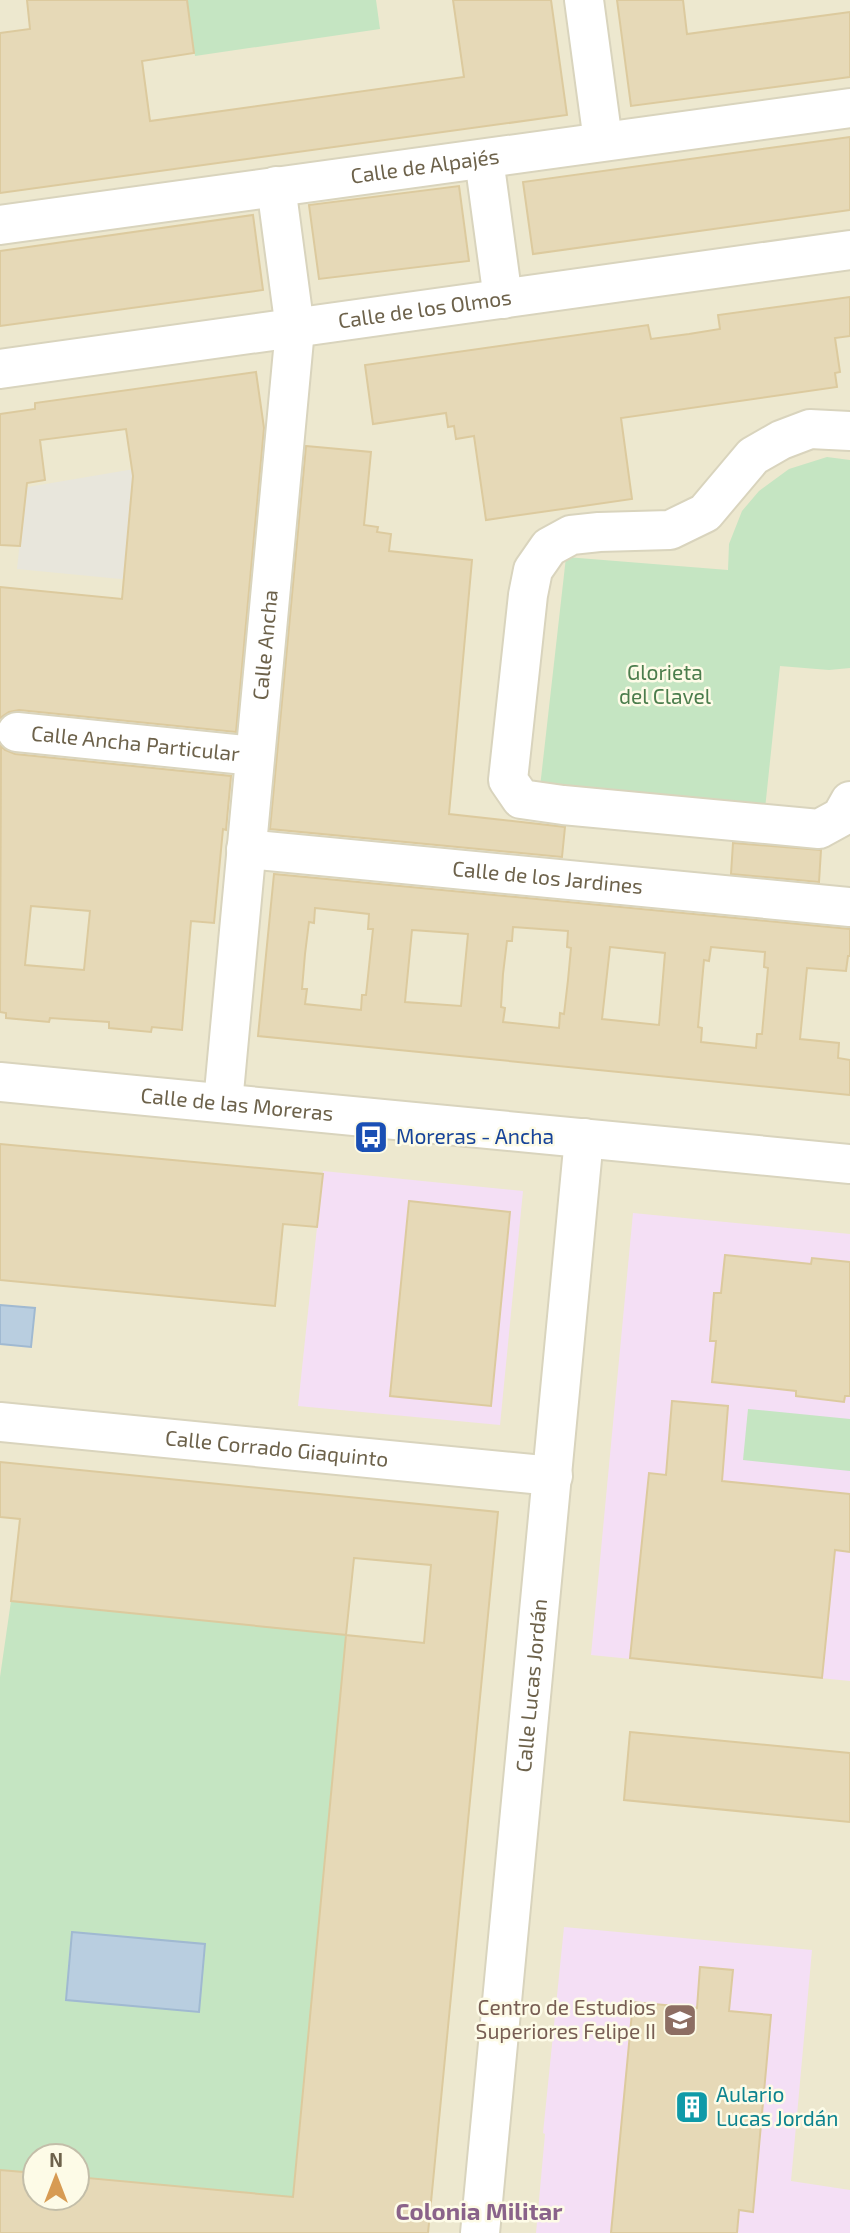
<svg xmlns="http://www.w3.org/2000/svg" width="850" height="2233" viewBox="0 0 850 2233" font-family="'Exo 2',sans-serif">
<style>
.residential{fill:#ede8cf;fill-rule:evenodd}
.industrial{fill:#e8e6dc}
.education{fill:#f4dff5}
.green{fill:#c5e5c2}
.water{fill:#b9cee0;stroke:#a0b9d1;stroke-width:2}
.building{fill:#e6d9b7;stroke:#dcca9e;stroke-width:2;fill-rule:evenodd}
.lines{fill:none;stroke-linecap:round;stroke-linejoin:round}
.minor-casing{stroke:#d9d4bd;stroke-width:42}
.minor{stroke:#fff;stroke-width:38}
.labels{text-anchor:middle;stroke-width:5;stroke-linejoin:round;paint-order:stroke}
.street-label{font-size:21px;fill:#6d624b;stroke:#fdfbe7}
.park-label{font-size:21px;fill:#4b7d4c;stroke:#fdfbe7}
.transit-label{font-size:21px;fill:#164399;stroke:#fdfbe7;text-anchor:start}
.education-label{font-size:21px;fill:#785e54;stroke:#fdfbe7;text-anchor:end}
.culture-label{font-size:21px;fill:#0d838f;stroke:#fdfbe7;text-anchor:start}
.quarter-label{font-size:24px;font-weight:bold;fill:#8a638a;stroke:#fdfbe7}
</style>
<rect width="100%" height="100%" fill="#f9f7e2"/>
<path class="residential" d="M0 0H850V2233H0ZM35 2156H77V2198H35Z"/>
<polygon class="industrial" points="134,469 245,591 17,569 24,504 22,488"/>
<g class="education">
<polygon points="323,1171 523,1191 500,1425 298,1406"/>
<polygon points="633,1213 850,1234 850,1681 591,1655"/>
<polygon points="564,1927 812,1950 791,2181 850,2190 850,2233 536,2233 545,2134 543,2133"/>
</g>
<g class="green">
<polygon points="187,0 376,0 380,29 195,56"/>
<polygon points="827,457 850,460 850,668 829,670 780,666 765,809 540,787 566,557 728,570 729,544 742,511 759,491 789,469"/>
<polygon points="748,1409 850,1419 850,1471 743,1460"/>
<polygon points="11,1601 346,1635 293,2197 77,2177 77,2156 35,2156 35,2173 0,2170 0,1677"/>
</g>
<g class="water">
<polygon points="0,1305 35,1308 31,1347 0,1344"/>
<polygon points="72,1932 205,1944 199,2012 66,2000"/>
</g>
<g class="building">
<polygon points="27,0 187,0 194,53 142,61 150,121 464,77 453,0 551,0 567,115 0,193 0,33 30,29"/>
<polygon points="617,0 683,0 687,34 850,12 850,77 631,106"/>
<polygon points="850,137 850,210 533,254 523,182"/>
<polygon points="459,186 469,261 319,279 309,205"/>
<polygon points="253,215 263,290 0,326 0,251"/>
<polygon points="850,297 850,336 835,338 840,372 835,373 837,387 621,418 632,499 486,520 474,436 456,439 454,426 448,427 446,413 373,424 365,365 648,325 651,339 689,334 720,329 718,315"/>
<polygon points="256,372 264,428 236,732 19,710 9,712 0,718 0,587 122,599 133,476 126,429 40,440 45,480 27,483 20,546 0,545 0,414 35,409 35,403"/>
<polygon points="306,446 371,452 364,525 378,527 377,532 391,534 389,551 472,560 449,814 565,827 562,857 270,829"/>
<path d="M1 746 5 750 15 754 231 776 226 830 223 829 214 923 191 921 182 1030 152 1027 151 1032 109 1028V1022L50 1018 49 1022 6 1018V1013L0 1012ZM31 906 90 911 84 970 25 965Z"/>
<polygon points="733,843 821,850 819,882 731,874"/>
<path d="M274 874 850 929V956H848L846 971 807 968 800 1039 839 1043 838 1058 850 1060V1095L258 1036ZM315 908 369 914 368 929H373L366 995H362L361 1010 305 1004 307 989H302L305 954 309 922 314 923ZM513 927 568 931 567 947 571 948 568 980 564 1014 560 1013 559 1028 503 1022 505 1008 501 1007 503 974 507 941H512ZM412 930 468 934 461 1006 405 1002ZM610 947 665 953 659 1025 602 1019ZM711 947 765 952 764 967 768 968 762 1034H757L756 1048 701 1042 702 1028 698 1027 701 993 704 960 709 961Z"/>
<polygon points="0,1144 323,1174 317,1227 283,1224 275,1306 0,1280"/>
<polygon points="409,1201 510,1212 491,1406 390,1396"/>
<polygon points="725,1255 811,1264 812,1258 850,1262 850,1396 845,1396 844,1402 796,1396 796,1391 712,1382 716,1341 710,1341 714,1293 721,1293"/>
<polygon points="672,1401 728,1406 722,1481 850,1494 850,1552 835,1550 822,1678 630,1658 649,1473 666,1475"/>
<path d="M0 1462 498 1512 428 2233H0V2170L35 2173V2198H77V2177L293 2197 346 1635 11 1601 20 1519 0 1517ZM354 1558 431 1565 424 1643 346 1635Z"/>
<polygon points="630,1732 850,1753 850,1822 624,1800"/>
<polygon points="700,1967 733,1970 729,2011 771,2015 753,2212 739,2210 737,2233 611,2233 633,2002 697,2008"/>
</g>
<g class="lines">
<g class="minor-casing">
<g id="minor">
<polyline points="584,0 603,141"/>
<polyline points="484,159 503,299"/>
<path id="s1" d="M0 225 850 108"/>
<path id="s2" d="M0 369 850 250"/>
<polyline points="850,431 810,429 781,440 753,456 705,513 670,530 599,532 571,535 549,547 533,570 528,595 508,780 521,799 563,805 819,829 841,817 850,801"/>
<path id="s3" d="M17 732 255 756"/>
<path id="s4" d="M246 849 850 907"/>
<path id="s5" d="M0 1082 850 1164"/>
<path id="s6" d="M223 1103 295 329 276 186"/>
<path id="s7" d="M0 1422 553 1476"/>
<path id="s8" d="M480 2233 584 1138"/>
</g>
</g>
<use href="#minor" class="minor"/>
</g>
<defs>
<g id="bus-square" transform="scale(1.75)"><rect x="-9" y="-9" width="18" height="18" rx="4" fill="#1a4fb4" stroke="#fdfbe7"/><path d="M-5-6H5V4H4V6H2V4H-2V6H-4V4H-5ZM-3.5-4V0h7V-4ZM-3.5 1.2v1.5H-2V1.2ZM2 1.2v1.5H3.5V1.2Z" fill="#fff"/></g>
<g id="university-square" transform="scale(1.75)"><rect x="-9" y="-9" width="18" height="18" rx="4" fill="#8d6e63" stroke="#fdfbe7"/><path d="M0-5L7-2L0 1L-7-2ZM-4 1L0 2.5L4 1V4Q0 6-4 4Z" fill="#fff"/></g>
<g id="building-square" transform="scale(1.75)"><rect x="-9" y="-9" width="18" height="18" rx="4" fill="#0f9aa8" stroke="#fdfbe7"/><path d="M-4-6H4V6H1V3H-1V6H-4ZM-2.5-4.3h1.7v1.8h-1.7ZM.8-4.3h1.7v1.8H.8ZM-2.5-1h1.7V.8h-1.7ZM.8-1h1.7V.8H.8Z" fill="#fff"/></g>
</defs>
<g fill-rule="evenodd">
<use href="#bus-square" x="371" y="1137"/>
<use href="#university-square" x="680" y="2020"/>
<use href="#building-square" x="692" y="2107"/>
</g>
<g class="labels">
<g class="street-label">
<text dy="7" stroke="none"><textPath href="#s1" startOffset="429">Calle de Alpajés</textPath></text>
<text dy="7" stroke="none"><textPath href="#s2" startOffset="429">Calle de los Olmos</textPath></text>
<text dy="7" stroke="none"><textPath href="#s6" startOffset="460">Calle Ancha</textPath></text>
<text dy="7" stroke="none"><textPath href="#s3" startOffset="119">Calle Ancha Particular</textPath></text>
<text dy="7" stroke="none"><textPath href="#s4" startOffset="303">Calle de los Jardines</textPath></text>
<text dy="7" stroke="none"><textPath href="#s5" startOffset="238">Calle de las Moreras</textPath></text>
<text dy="7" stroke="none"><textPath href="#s7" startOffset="278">Calle Corrado Giaquinto</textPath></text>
<text dy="7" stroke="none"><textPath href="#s8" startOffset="550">Calle Lucas Jordán</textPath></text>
</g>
<g class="park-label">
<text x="665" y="680">Glorieta<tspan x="665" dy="24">del Clavel</tspan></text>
</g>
<g class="transit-label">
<text x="396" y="1144">Moreras - Ancha</text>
</g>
<g class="education-label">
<text x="656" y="2015">Centro de Estudios<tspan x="656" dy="24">Superiores Felipe II</tspan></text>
</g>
<g class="culture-label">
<text x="716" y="2102">Aulario<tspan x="716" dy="24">Lucas Jordán</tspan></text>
</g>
<g class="quarter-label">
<text x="479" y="2220">Colonia Militar</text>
</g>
</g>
<g transform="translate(56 2177)"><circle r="33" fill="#fdfbe7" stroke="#c3bea9" stroke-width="2"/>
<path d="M0-5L12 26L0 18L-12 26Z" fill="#d79b53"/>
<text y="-10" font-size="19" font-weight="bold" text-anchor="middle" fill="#6d624b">N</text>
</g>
</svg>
